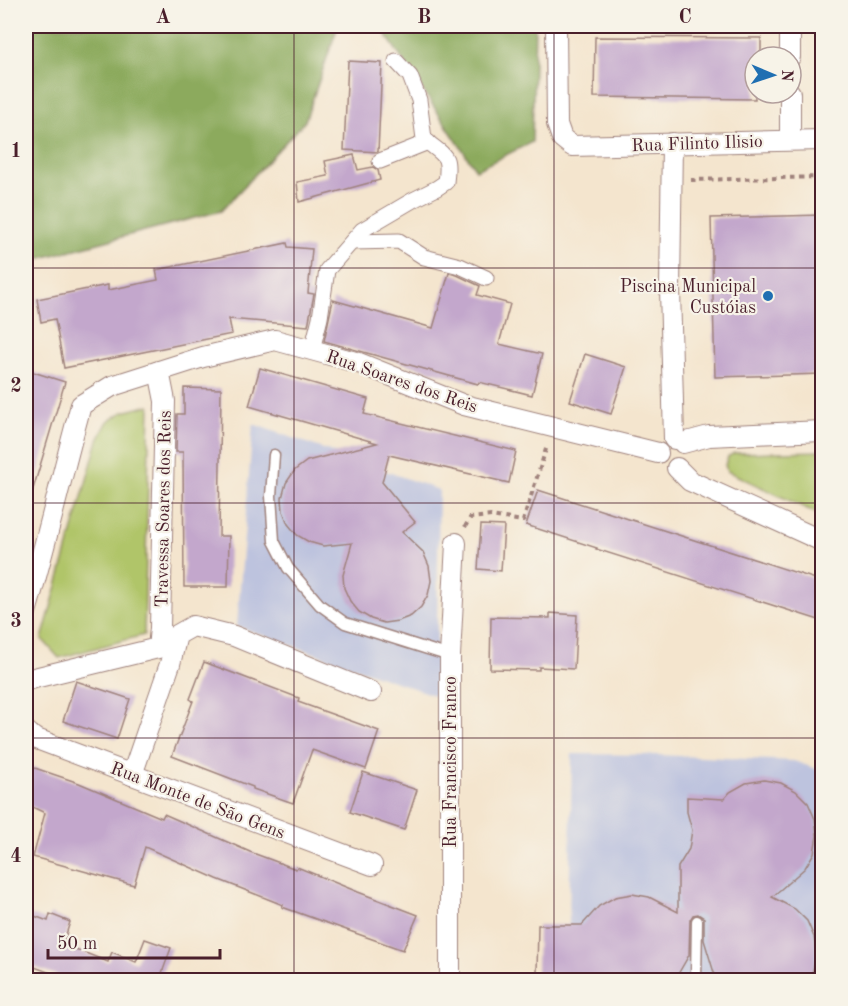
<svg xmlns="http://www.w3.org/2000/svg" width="848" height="1006" viewBox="0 0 848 1006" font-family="'Old Standard TT',serif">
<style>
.industrial{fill:#bdc3de}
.green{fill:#b0c569;stroke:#7d724a;stroke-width:1.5}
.forest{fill:#8caa5d;stroke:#6b6444;stroke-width:1.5}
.building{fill:#c3a7cc}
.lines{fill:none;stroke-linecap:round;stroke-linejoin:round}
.service-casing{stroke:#9f827c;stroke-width:13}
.pedestrian-casing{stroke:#9f827c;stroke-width:17}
.minor-casing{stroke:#9f827c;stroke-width:22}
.path{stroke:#9f827c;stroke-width:4;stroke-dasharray:4.5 4.5;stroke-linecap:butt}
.service{stroke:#fff;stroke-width:10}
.pedestrian{stroke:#fff;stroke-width:15}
.minor{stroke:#fff;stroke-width:20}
.grid{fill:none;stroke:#4a1f2b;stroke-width:1.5;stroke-opacity:0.55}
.poi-dot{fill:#1f6fb2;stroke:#f7f3e8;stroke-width:2}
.labels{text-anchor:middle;stroke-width:4.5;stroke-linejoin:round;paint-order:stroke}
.street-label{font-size:18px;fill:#4a1f2b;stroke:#f7f3e8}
.poi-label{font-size:18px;fill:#4a1f2b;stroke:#f7f3e8;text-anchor:end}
.neatline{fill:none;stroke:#4a1f2b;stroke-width:2}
.grid-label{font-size:20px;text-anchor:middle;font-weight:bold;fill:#4a1f2b}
</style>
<rect width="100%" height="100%" fill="#f7f3e8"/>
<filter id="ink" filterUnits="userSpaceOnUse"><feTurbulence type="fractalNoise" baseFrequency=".0167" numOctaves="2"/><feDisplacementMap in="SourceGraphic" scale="12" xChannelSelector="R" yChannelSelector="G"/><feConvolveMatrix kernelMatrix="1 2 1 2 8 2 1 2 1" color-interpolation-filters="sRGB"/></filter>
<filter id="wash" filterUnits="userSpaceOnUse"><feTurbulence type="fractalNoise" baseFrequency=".008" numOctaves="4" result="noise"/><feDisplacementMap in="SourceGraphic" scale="24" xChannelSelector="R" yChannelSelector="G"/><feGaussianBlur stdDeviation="1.35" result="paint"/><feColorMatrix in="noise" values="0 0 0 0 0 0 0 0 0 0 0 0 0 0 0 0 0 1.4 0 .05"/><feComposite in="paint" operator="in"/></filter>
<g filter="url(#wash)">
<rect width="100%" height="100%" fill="#f4e5ce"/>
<g class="industrial">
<polygon points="253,424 439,490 436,696 237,626"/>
<polygon points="572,754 657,755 794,761 822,771 822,980 568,980"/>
</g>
<g class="green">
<polygon points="150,405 144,635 59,658 42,639 98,440 108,421 123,412"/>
<polygon points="822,451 822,516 727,471 725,465 728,457 734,453"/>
</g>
<g class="forest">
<polygon points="26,26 338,26 305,121 221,211 26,262"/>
<polygon points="380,26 535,26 532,142 476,170"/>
</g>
<g id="blocks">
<g class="building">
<polygon points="595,37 761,38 761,57 755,57 755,99 594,97"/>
<polygon points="348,61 382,63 378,152 344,150"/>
<polygon points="354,155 358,170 373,167 378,170 380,180 299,202 297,182 328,176 325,161"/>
<polygon points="822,215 822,374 715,377 711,218"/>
<polygon points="287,243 288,247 312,249 308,293 314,294 308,326 229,319 232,334 64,368 55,319 41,322 37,299 108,285 108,290 158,280 156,270"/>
<polygon points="449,273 457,275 480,286 477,295 510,304 499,344 542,354 532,395 479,382 478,384 324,341 333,300 433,328"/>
<polygon points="585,354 626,367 611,414 570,401"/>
<polygon points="260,368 368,399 364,414 516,451 509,483 389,455 382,482 415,522 402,532 423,552 429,566 431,581 428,595 421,607 411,616 398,621 384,623 371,619 359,612 350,601 344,588 343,575 352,543 323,546 309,542 297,535 288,524 283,511 282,498 286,483 295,470 307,461 377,443 249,406"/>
<polygon points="30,371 65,382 31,496 26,496 26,387"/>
<polygon points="184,388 221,389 219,536 229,536 228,587 184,587 183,452 176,452 177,414 184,414"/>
<polygon points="538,490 822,581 822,621 596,549 597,548 526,525"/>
<polygon points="481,525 504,526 501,571 478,569"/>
<polygon points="550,613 577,615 574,669 539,667 539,670 490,669 491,617 550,618"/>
<polygon points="204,662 299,698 298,702 379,731 366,769 312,750 293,803 253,789 253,787 172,756 193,701 190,699"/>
<polygon points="76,681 130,699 117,739 63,721"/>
<polygon points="26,765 79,783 162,818 164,814 250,852 296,869 297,867 358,892 418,915 403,950 282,907 283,905 217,879 145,847 134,885 33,857 45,813 26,804"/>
<polygon points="363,772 417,790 404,830 350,812"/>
<polygon points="764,780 781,783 796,791 808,803 815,819 817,836 814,853 805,868 772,897 795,909 807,921 814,937 816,954 813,970 807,981 719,981 715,976 704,940 704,918 698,914 693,915 690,920 689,955 674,981 591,981 585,974 537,974 538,925 582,925 599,906 615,897 632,894 649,897 678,912 678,867 689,849 692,830 687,812 687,797 724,799 730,792 746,783"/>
<polygon points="26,913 48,921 50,914 70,922 63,944 108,962 112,952 136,962 145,939 171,948 162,973 179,981 73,981 26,964"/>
</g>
</g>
</g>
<g filter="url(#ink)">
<use href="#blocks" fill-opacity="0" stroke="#9f827c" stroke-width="1.5"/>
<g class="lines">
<g class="service-casing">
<g id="service">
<polyline points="274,455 271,496 274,541 288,568 320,605 345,623 450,656"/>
<polyline points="696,980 697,921"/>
</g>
</g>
<g class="pedestrian-casing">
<g id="pedestrian">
<polyline points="380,161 428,142"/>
<polyline points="352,242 399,241 424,257 460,266 486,278"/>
<path d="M312 350 320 318 327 270 362 230 413 200 437 188 446 182C450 152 444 157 424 139L419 100 410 76 396 61"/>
</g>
</g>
<g class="minor-casing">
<g id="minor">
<polyline points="556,26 557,124 562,138 572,146 822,140"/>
<polyline points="790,26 790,57"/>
<polyline points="790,93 790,140"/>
<polyline points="672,143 670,289 674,439"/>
<polyline points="683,443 709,436 822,431"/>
<polyline points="677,468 690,481 822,541"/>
<path d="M26 612C46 544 62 474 81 405L112 386 203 357 275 340 359 363 464 405 658 453"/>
<polyline points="26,680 158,648 160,628 165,401 159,371"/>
<polyline points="26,731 34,738 372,865"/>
<polyline points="132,775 170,664 177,635 193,626 234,636 371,692"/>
<polyline points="450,980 450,656 456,543"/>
</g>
</g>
<g class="path">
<polyline points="691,180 822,177"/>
<polyline points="465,527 470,518 491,516 523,521 547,446"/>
</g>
<use href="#service" class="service"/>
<use href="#pedestrian" class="pedestrian"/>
<use href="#minor" class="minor"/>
</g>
</g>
<path class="grid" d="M294 26V980M554 26V980M26 268H822M26 503H822M26 738H822"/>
<circle class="poi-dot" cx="768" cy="296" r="6"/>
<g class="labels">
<g class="street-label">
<text transform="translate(697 143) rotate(-2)" y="6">Rua Filinto Ilisio</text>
<text transform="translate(402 381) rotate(19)" y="6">Rua Soares dos Reis</text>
<text transform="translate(163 509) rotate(-89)" y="6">Travessa Soares dos Reis</text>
<text transform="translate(450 762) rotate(-90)" y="6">Rua Francisco Franco</text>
<text transform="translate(198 800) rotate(21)" y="6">Rua Monte de São Gens</text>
</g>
<g class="poi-label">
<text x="756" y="292">Piscina Municipal<tspan x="756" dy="21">Custóias</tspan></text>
</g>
</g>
<rect width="848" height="1006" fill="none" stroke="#f7f3e8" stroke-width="66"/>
<g transform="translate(773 75) rotate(92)"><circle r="28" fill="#f7f3e8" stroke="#b29e9c" stroke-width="1.5"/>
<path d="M0-4.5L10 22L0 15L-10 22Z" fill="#1f6fb2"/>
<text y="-9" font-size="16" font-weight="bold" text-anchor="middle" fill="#4a1f2b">N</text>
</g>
<path d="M48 949v9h172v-9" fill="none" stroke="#4a1f2b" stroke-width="3"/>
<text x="57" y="949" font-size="18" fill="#4a1f2b" stroke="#f7f3e8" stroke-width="4.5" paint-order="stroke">50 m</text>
<rect x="33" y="33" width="782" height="940" class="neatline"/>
<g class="grid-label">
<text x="163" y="23">A</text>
<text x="424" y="23">B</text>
<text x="685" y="23">C</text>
<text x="16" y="157">1</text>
<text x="16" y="392">2</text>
<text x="16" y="627">3</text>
<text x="16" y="862">4</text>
</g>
</svg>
